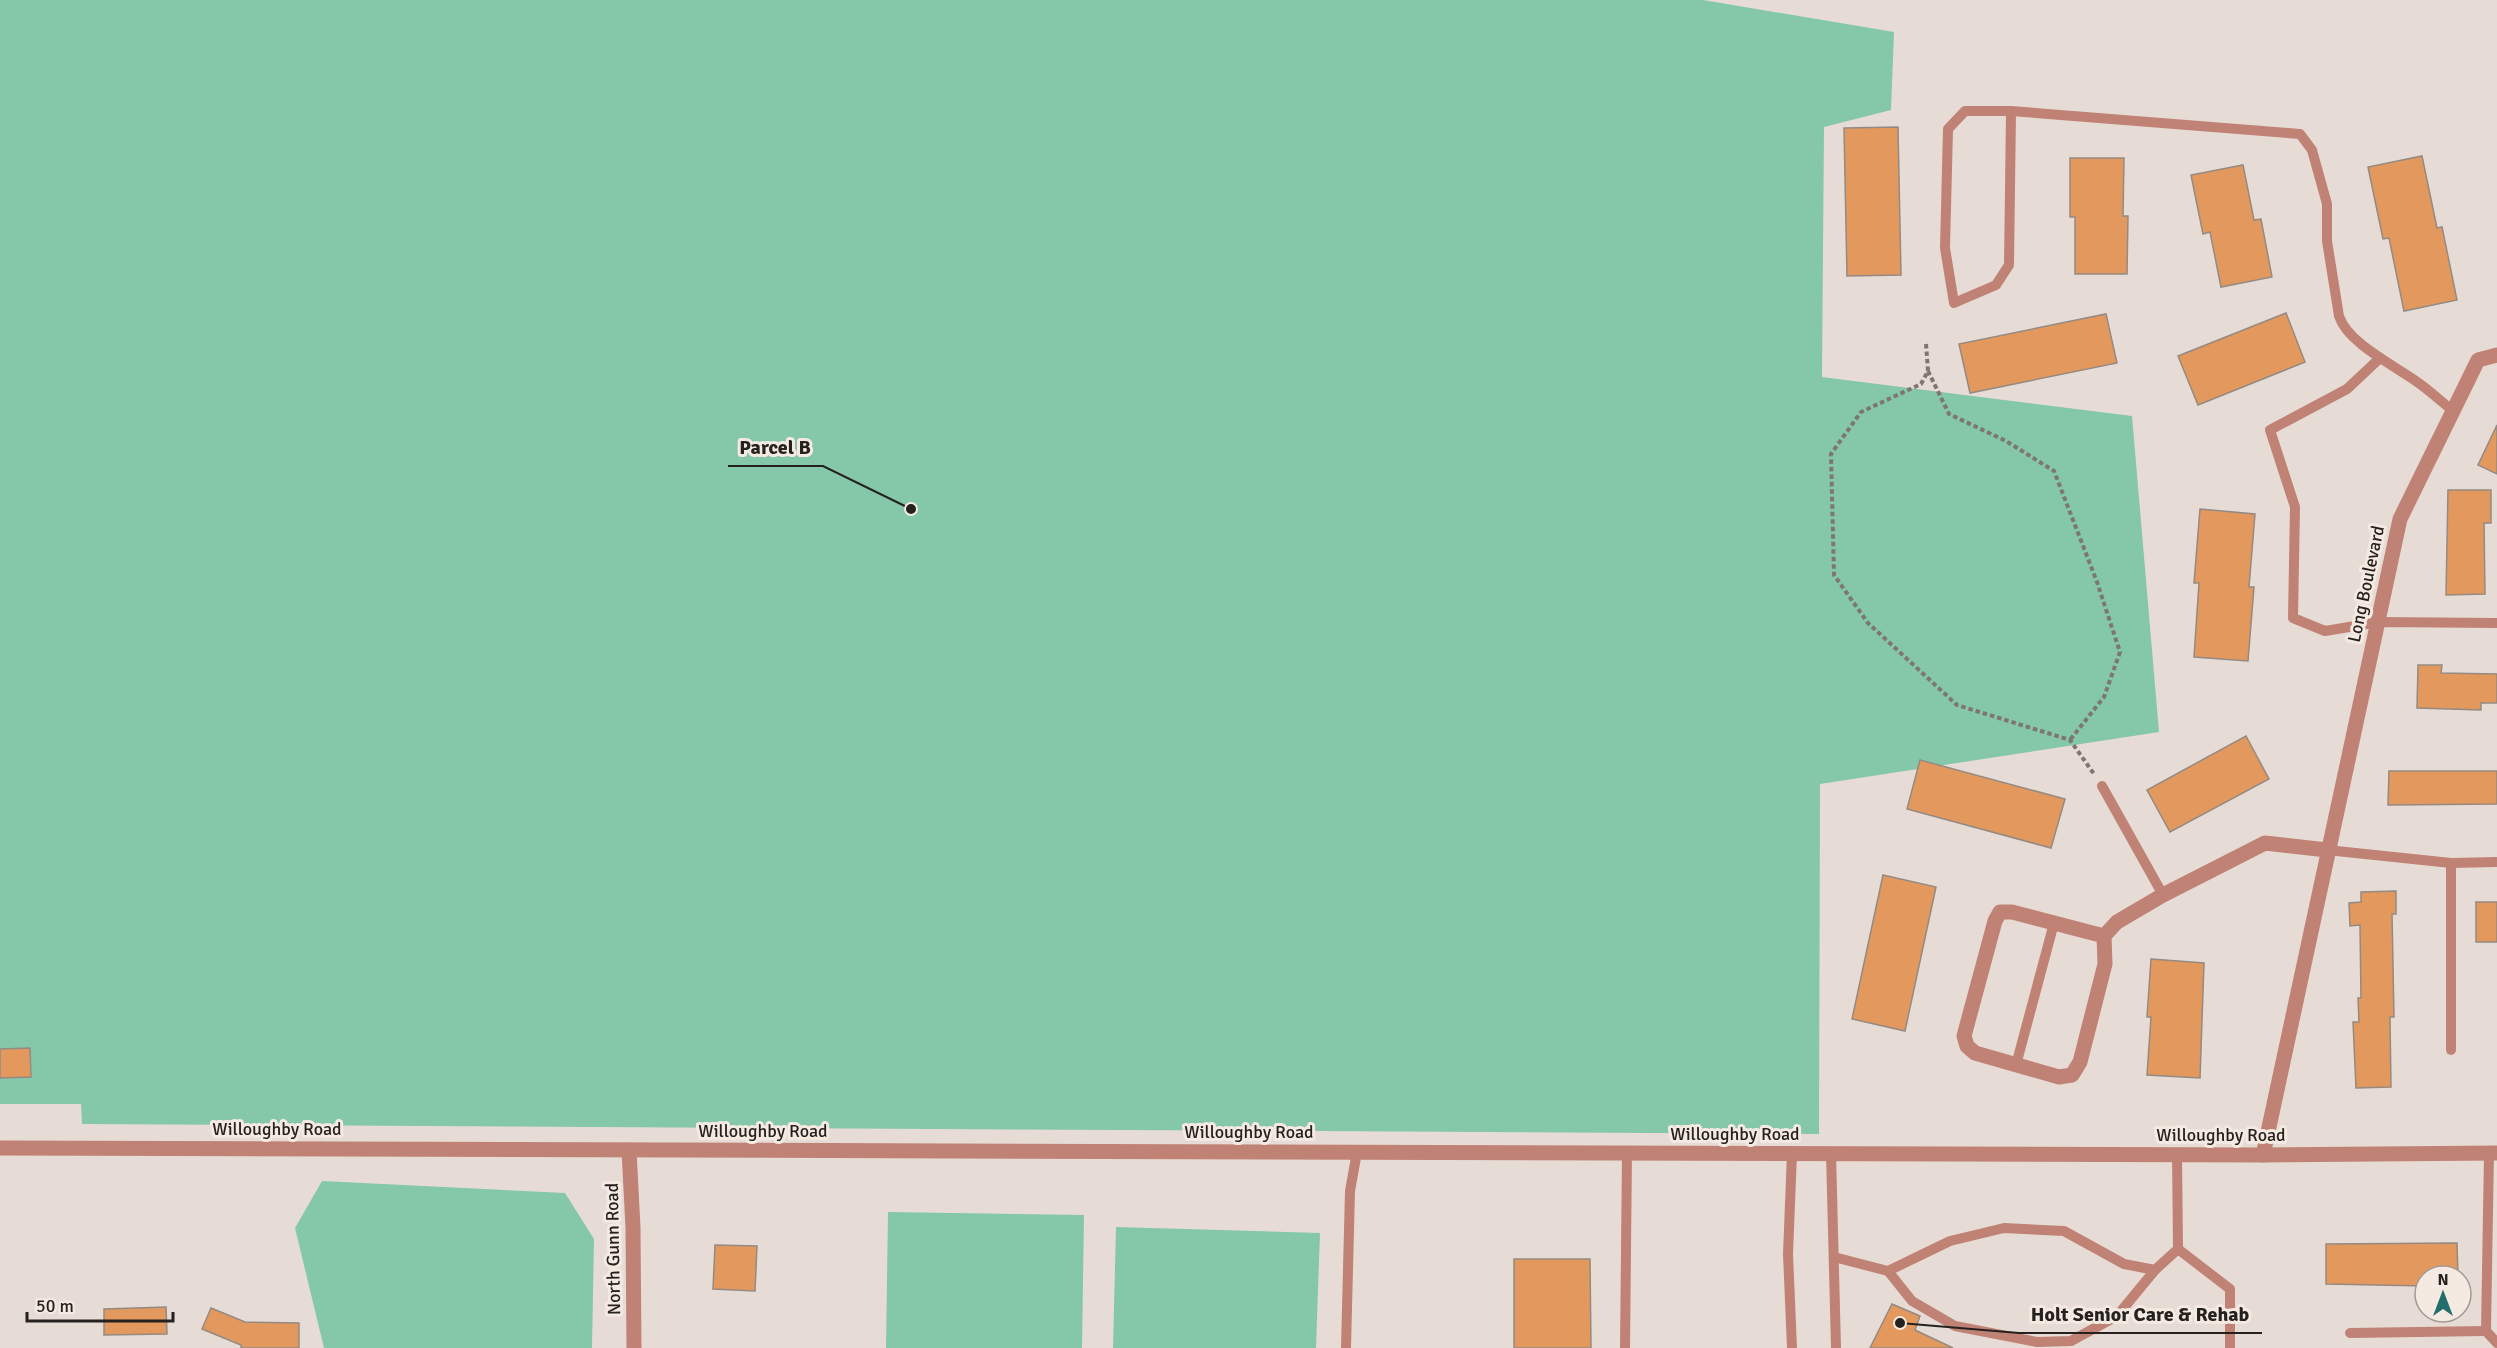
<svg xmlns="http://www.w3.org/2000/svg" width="2497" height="1348" viewBox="0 0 2497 1348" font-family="Signika,sans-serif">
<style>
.green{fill:#85c7a9}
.building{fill:#e3995d;stroke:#948a83;stroke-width:1.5}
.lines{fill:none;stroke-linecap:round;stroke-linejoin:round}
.path{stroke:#7d7671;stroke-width:4;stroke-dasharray:4.5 3;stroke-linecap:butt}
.service{stroke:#c08275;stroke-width:10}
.minor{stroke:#c08275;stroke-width:15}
.tertiary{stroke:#c08275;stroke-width:15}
.labels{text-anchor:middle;stroke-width:6;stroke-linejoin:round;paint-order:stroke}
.street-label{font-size:18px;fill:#25211e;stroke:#f5eae2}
.leader{fill:none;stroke:#25211e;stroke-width:2}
.callout-dot{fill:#25211e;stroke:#f5eae2;stroke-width:2}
.callout-label{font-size:20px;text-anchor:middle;font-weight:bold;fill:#25211e;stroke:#f5eae2;stroke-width:6;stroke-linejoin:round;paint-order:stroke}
</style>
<rect width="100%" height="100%" fill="#e7dcd5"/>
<g class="green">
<polygon points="0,0 1703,0 1894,32 1891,110 1824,127 1822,377 2132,416 2159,732 1820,784 1819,1134 82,1124 81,1104 0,1104"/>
<polygon points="322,1181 565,1193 594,1239 592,1348 324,1348 295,1228"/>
<polygon points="888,1212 1084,1215 1082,1348 886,1348"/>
<polygon points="1116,1227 1320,1233 1316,1348 1113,1348"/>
</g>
<g class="building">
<polygon points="1898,127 1901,275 1847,276 1844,128"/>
<polygon points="2422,156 2437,228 2442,227 2457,300 2404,311 2389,238 2383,239 2368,167"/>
<polygon points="2070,158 2124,158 2123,216 2128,216 2127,274 2075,274 2075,217 2070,217"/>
<polygon points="2243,165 2254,220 2261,219 2272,277 2221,287 2210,232 2203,234 2191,175"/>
<polygon points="2286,313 2305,362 2198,405 2178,356"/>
<polygon points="2106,314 2117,363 1970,393 1959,344"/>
<polygon points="2497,425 2497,474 2478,465"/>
<polygon points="2448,490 2491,490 2491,523 2484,523 2485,594 2446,595"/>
<polygon points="2200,509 2255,514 2249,587 2254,587 2248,661 2194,657 2199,583 2194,583"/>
<polygon points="2418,665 2442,665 2441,673 2497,674 2497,703 2481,703 2481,710 2417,708"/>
<polygon points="2246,736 2269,779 2170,832 2147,790"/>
<polygon points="1920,760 2065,799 2051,848 1907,809"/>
<polygon points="2389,771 2497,771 2497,804 2388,805"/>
<polygon points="1883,875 1936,887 1905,1031 1852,1019"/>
<polygon points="2396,891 2396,914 2392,914 2394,1017 2390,1017 2391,1087 2356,1088 2353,1022 2359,1022 2358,998 2361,998 2360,925 2350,926 2349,903 2361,902 2361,892"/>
<rect x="2476" y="902" width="21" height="40"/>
<polygon points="2151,959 2204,963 2200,1078 2147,1075 2151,1017 2147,1017"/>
<polygon points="30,1048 31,1077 0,1078 0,1049"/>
<polygon points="2457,1243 2458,1276 2425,1276 2425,1286 2326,1284 2326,1244"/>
<polygon points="715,1245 757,1246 755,1291 713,1289"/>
<polygon points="1514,1259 1590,1259 1591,1348 1514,1348"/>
<polygon points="1892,1304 1920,1316 1915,1330 1953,1348 1870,1348"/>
<polygon points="166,1307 167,1334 104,1335 104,1309"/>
<polygon points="211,1308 245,1322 299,1323 299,1348 241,1348 241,1345 202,1329"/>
</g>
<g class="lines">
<g class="path">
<polyline points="1926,344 1928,371 1921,384 1861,412 1831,454 1834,575 1868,623 1957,705 2070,740 2094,774"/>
<polyline points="1928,371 1949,414 2006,441 2054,471 2097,582 2120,652 2104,697 2070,740"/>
</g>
<g class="service">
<polygon points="1965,111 2011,111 2009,265 1996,285 1954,303 1945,248 1948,129"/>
<path d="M2011 111 2300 134 2312 150 2327 204V241L2339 316C2348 344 2396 366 2420 384 2431 392 2442 402 2453 411"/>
<polyline points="2380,358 2347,389 2270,430 2295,507 2293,618 2325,631 2379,622 2497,623"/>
<polyline points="2102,786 2163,895"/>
<polyline points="2327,850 2451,863 2497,862"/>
<polyline points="2451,863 2451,1050"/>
<polyline points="2016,1065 2054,923"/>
<polyline points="1792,1153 1788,1254 1792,1348"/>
<polyline points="1831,1153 1836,1348"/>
<polyline points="2489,1153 2486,1331 2497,1343"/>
<polyline points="2177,1154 2178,1249 2230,1289 2230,1348"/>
<polyline points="1834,1257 1888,1271 1912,1301 1955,1326 2037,1342 2071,1341 2117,1316 2155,1270 2178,1249"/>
<polyline points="1888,1271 1950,1241 2004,1228 2064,1231 2124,1264 2155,1270"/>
<polyline points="2350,1333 2486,1331"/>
<polyline points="1346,1348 1350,1191 1357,1152"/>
<polyline points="1625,1348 1627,1153"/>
</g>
<g class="minor">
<polygon points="2000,912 2012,912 2104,936 2105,964 2080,1062 2072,1075 2059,1077 1975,1053 1967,1046 1964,1036 1995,921"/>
<polyline points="2104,936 2117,922 2163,895 2265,843 2327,850"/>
<polyline points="629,1150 633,1228 634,1348"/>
<polyline points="2263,1155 2400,519 2478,360 2497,355"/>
</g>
<polyline class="tertiary" points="0,1148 2263,1155 2497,1153"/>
</g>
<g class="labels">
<g class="street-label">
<text transform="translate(2366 584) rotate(-78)" y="6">Long Boulevard</text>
<text x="277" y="1135">Willoughby Road</text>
<text x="763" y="1137">Willoughby Road</text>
<text x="1249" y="1138">Willoughby Road</text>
<text x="1735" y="1140">Willoughby Road</text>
<text x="2221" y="1141">Willoughby Road</text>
<text transform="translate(613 1249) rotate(-91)" y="6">North Gunn Road</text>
</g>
</g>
<path class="leader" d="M911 509L823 466H728M1900 1323L2019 1333H2262"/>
<g class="callout-dot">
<circle cx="911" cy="509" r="6"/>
<circle cx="1900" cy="1323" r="6"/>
</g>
<g class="callout-label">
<text x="775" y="454">Parcel B</text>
<text x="2140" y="1321">Holt Senior Care &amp; Rehab</text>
</g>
<g transform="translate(2443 1294)"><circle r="28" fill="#f5eae2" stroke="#a29a94" stroke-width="1.5"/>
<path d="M0-4.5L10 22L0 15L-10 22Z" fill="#236e6c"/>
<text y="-9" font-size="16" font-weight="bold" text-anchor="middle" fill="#25211e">N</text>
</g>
<path d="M27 1312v9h146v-9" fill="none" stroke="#25211e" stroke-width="3"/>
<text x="36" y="1312" font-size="18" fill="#25211e" stroke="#f5eae2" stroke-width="4.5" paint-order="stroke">50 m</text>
</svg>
